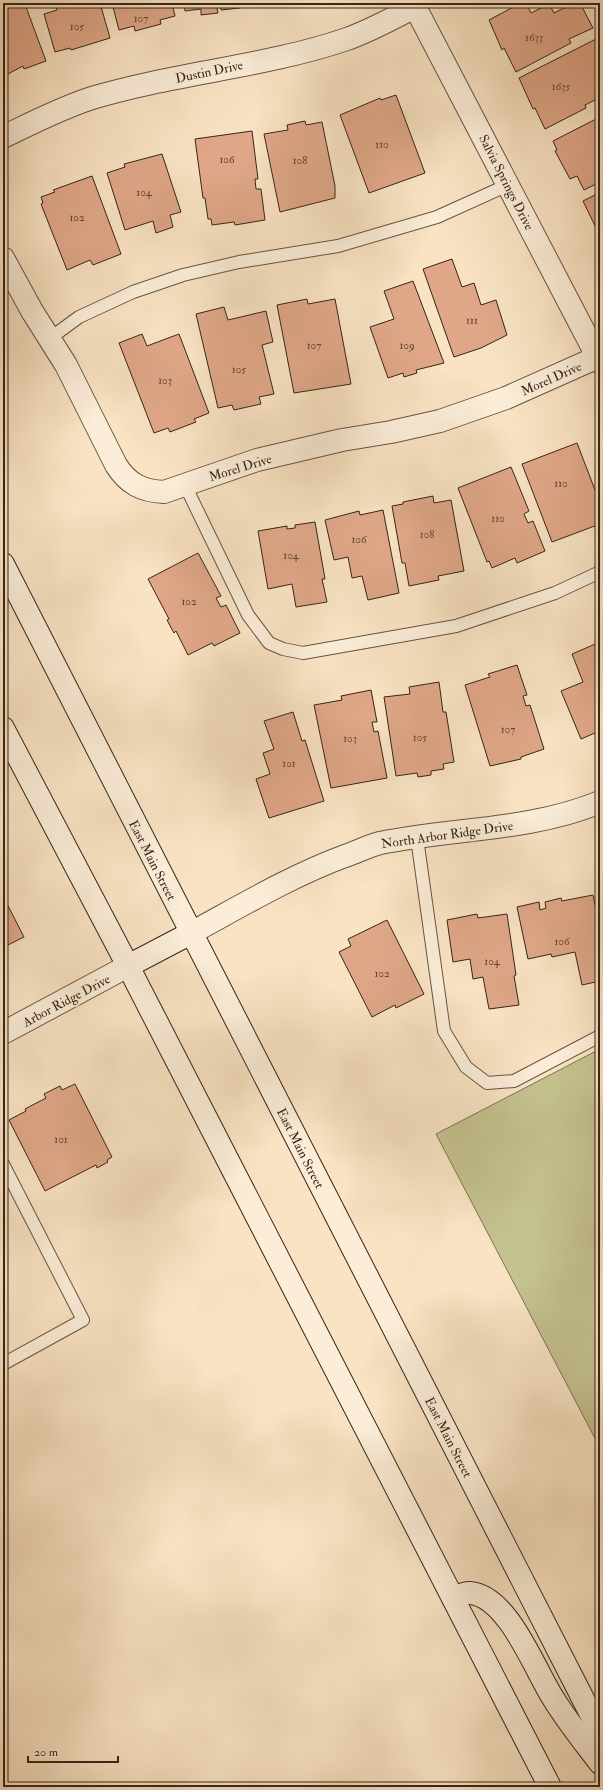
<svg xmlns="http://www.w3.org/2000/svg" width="603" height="1790" viewBox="0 0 603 1790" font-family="'IM FELL Double Pica',serif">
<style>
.green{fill:#c4c28f;stroke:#7e7354}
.building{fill:#dfa788;stroke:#372418}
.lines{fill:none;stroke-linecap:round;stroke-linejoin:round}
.lane-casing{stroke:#685443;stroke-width:14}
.street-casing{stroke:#685443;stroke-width:24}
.secondary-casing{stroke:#372418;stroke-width:24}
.lane{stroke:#fbedd8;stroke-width:12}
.street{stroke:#fbedd8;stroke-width:22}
.secondary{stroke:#fbedd8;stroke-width:22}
.labels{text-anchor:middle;stroke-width:4;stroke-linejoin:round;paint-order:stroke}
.number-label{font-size:11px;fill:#614534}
.street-label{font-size:13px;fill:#372418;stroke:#fbedd8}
</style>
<rect width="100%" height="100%" fill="#f9e3c3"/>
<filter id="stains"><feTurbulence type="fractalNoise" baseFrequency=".005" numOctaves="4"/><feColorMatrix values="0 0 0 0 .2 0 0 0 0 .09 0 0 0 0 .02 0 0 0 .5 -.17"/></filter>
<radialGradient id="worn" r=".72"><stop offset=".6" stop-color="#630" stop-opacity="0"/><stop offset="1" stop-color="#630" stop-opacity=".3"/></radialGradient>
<polygon class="green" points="600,1049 600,1448 436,1134"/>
<g class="building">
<polygon points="3,3 22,3 24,7 26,7 46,61 24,69 23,66 6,75 3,71"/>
<polygon points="55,3 100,3 110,38 71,50 70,48 55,52 44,14 57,10"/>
<polygon points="112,3 172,3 175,16 160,20 161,24 135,31 134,26 119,30"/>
<polygon points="184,3 216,3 218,13 201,15 201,9 185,11"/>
<polygon points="220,3 243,3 243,6 240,6 240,8 221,10"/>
<polygon points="521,3 526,3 531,13 549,4 554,13 574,3 580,3 593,28 569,39 571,43 516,72 504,48 502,50 489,20"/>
<polygon points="596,39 600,48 600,100 596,102 595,100 585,105 586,108 545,129 535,108 533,109 519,78"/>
<polygon points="396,95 425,173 369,193 340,115 380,98 381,100"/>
<polygon points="600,117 600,182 584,190 577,176 570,179 555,151 557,150 553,141"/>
<polygon points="305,121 306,125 322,122 335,186 335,198 280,212 264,134 288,130 287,125"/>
<polygon points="252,131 258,179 255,179 256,189 261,189 265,220 235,225 234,222 212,225 211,219 208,219 205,198 203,198 195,139"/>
<polygon points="162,154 181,212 170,215 173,227 156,233 153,221 125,230 107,173 125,167 124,164"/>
<polygon points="92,176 121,254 93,265 90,260 67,270 41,204 43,203 41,197 55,192 53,190"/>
<polygon points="599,193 600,194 600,236 583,201"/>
<polygon points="452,259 462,287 474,283 481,305 496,300 507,335 481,348 454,357 423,269"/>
<polygon points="413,281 444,363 416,370 417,373 404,377 403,373 388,378 370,327 394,319 384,291"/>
<polygon points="307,299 308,304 335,299 351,384 294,393 277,305"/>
<polygon points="224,307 228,320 266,311 273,342 262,345 274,394 259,397 261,404 234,410 232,405 218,408 196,314"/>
<polygon points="142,334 147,346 179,334 209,413 194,419 196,422 170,432 168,428 154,433 119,343"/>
<polygon points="577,443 600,503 600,524 552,542 522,464"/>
<polygon points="511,467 529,511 524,514 528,523 533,521 545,551 517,563 515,558 492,568 489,561 487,562 458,488"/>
<polygon points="433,496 434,503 451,500 464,571 438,576 439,580 409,586 405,563 402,563 392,506 403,504 403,502"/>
<polygon points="383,510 399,593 368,600 362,576 352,578 348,557 334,560 325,520 359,511 360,515"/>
<polygon points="315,522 325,579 322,579 327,602 296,607 292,584 268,589 258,531 287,526 287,529 295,528 295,525"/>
<polygon points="198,553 221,596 216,598 221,607 226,605 240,633 214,646 212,643 188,655 176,631 174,633 167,620 169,619 148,579"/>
<polygon points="600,642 600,738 597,739 595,733 581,739 561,691 583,682 572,654"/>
<polygon points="517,665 527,695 523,696 526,706 530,705 544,749 521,757 521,759 490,766 465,685 490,677 488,674"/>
<polygon points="439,682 443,712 446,712 454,762 443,764 444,769 431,771 431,775 418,777 417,773 396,776 384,697 410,694 409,687"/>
<polygon points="371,690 377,722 372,722 374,732 378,731 387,778 331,788 314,705 342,700 341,696"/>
<polygon points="293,712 302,741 305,740 324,801 269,818 256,779 270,774 263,753 274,749 264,721"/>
<polygon points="593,895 600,929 600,981 582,985 575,952 552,957 551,954 528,959 517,907 539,902 540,910 546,908 545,902 561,898 562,901"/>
<polygon points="3,896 24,937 4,947 6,950 3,951"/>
<polygon points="477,914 478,918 507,914 516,975 514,976 519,1005 489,1009 483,977 473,979 470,959 453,962 447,920"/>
<polygon points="387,920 424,994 396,1008 395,1005 372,1017 339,952 351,946 348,939"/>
<polygon points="75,1084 112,1157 107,1160 108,1162 97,1168 96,1165 45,1191 9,1120 26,1111 25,1109 46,1098 44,1094 60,1086 62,1090"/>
</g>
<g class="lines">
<g class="lane-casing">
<g id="lane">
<polyline points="49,339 79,317 133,292 183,275 239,262 338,246 437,217 508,185"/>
<polyline points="185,485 248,615 269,643 283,649 303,653 456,626 555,593 600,572"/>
<polyline points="417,838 444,1031 466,1067 487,1083 514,1081 600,1036"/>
<polyline points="3,1164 83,1320 3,1364"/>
</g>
</g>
<g class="street-casing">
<g id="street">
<polyline points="413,3 600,362"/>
<path d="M3 137C32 123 61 108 92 98 175 73 265 67 347 39 370 31 393 18 415 7"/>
<path d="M3 258 32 311 66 365 116 465C128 484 142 491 164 492L257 460 342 440 391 432 440 421 506 398 598 357"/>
<path d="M191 933C241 906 291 876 345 856 357 852 368 846 380 843 453 828 530 831 600 802"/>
<polyline points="3,1033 128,966"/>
</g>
</g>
<g class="secondary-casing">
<g id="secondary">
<polyline points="3,564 600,1732"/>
<polyline points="3,728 128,966 550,1787"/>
<polyline points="128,966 191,933"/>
<path d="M453 1598C458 1596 465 1592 470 1593 508 1596 535 1670 553 1698 567 1721 584 1742 600 1763"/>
</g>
</g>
<use href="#lane" class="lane"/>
<use href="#street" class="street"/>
<use href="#secondary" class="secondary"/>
</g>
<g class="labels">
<g class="number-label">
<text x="141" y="22">107</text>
<text x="77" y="30">105</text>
<text x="534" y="41">1633</text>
<text x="561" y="90">1635</text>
<text x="382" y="148">110</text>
<text x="227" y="163">106</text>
<text x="300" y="164">108</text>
<text x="144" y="196">104</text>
<text x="77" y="221">102</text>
<text x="472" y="324">111</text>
<text x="314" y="349">107</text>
<text x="407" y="349">109</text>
<text x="239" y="373">105</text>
<text x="165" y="384">103</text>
<text x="561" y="487">110</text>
<text x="498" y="522">110</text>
<text x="427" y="538">108</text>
<text x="359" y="543">106</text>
<text x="291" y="559">104</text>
<text x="189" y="605">102</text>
<text x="508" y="733">107</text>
<text x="420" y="741">105</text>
<text x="350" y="742">103</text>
<text x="289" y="767">101</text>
<text x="562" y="945">106</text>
<text x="492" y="965">104</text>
<text x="382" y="977">102</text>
<text x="61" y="1143">101</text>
</g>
<g class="street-label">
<text transform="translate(209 71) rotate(-12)" y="5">Dustin Drive</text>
<text transform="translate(507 182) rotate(63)" y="5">Salvia Springs Drive</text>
<text transform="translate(551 378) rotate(-24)" y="5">Morel Drive</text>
<text transform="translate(240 467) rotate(-17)" y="5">Morel Drive</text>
<text transform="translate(447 834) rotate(-8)" y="5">North Arbor Ridge Drive</text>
<text transform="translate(153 860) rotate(63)" y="5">East Main Street</text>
<text transform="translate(66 1000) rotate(-28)" y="5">Arbor Ridge Drive</text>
<text transform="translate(301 1148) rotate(63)" y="5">East Main Street</text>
<text transform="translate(449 1437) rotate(63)" y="5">East Main Street</text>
</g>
</g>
<rect width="603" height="1790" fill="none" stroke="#f9e3c3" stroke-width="16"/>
<rect x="4" y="4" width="595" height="1782" fill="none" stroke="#372418" stroke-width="2"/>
<rect x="8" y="8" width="587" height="1774" fill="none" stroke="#372418"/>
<path d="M28 1756v6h90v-6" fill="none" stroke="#372418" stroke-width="2"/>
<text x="34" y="1756" font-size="12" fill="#372418" stroke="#fbedd8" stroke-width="3" paint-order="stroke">20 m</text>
<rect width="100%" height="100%" filter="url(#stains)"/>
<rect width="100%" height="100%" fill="url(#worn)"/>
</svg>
